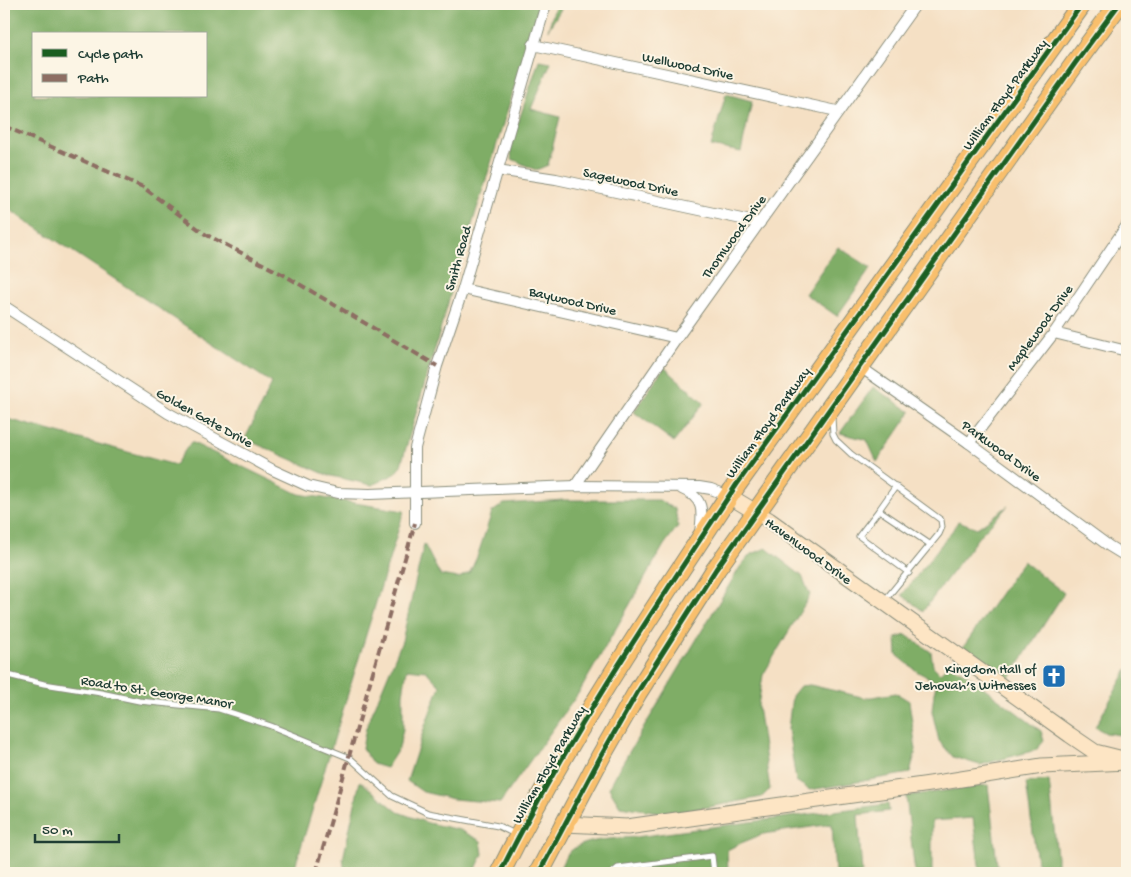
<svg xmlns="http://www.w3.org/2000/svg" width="1131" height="877" viewBox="0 0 1131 877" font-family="'Gochi Hand',sans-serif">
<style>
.forest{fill:#7fad66;stroke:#4f754d;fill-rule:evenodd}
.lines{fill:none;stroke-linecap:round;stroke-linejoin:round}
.lane-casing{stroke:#8a8e7c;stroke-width:7}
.street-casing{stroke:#8a8e7c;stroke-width:12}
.secondary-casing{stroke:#8a8e7c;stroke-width:17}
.highway-casing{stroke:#8a8e7c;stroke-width:21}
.lane{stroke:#fff;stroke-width:5}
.street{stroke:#fff;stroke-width:10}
.secondary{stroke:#fde5c4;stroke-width:15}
.highway{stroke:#f9bf6c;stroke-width:19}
.quiet{stroke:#8d6e63;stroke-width:4;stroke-dasharray:8 4;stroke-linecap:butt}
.cycleway-casing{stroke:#fcf5e5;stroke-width:8}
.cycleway{stroke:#1b5e20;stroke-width:5}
.labels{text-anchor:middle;stroke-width:4;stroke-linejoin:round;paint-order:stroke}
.street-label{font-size:14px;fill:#1f3d34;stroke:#fcf5e5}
.poi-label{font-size:14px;fill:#1f3d34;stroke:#fcf5e5;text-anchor:end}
</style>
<rect width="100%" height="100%" fill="#fcf5e5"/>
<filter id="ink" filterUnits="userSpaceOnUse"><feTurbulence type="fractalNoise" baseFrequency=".02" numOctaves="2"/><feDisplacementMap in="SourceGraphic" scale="10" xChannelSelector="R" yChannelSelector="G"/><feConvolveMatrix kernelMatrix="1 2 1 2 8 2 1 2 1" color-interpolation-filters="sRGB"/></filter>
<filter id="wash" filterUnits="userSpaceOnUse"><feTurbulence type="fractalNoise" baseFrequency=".0096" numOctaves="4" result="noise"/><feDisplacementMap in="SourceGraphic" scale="20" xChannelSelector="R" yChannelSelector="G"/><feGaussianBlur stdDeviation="1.12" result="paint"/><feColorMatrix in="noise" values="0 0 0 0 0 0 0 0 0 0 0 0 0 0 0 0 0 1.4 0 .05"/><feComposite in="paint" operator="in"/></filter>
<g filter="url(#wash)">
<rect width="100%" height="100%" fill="#f5e0c4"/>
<g class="forest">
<path d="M4 4H540L451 293 401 465 395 474 372 485 327 475 245 439 272 383 4 206ZM34 34H206V96H34Z"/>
<polygon points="556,4 564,4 548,30"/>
<polygon points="539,60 551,62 531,109 560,117 548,165 536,170 512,159 510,147"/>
<polygon points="726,94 752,101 741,152 711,146"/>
<polygon points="838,247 871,268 837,316 805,294"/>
<polygon points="664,367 704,403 674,442 634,412"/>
<polygon points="873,387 911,412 877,462 867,440 840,433"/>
<polygon points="4,418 175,465 191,442 299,494 404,511 293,873 4,873"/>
<polygon points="563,500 659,500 675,509 678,526 664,545 580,691 500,803 453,799 423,792 407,781 426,723 440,686 426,671 407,669 403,694 403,729 399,748 386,768 373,764 362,748 366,728 402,641 424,544 440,575 459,578 470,572 477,557 492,512 504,504"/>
<polygon points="1008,506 980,535 923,611 902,595 955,527 958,521 977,528"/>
<polygon points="766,548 802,576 810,595 763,675 758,706 770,789 762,797 671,814 620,806 609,788 619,769 740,567 750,555"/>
<polygon points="1023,561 1064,593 1009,679 962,649"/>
<polygon points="906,635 931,652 933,666 940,673 949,665 966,674 1041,731 1044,741 1036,750 980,765 953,757 939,741 932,711 934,693 937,682 918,672 897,655 896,638"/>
<polygon points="1127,670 1127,736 1106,733 1095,727"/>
<polygon points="810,685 866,698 896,693 909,701 916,750 910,773 810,790 796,781 788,729 792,696 800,686"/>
<polygon points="1049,780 1057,857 1057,868 1043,868 1037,862 1026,783"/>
<polygon points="360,781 398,812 428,823 460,830 481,841 483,854 474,873 345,873 343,859"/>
<polygon points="988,785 998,873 980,873 973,818 932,821 932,873 915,873 906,796"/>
<path d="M888 804 889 811 858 815 862 873H835L832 824 763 834 741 843 727 850 728 873H558C561 867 563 860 567 855 579 838 617 839 636 837Z"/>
</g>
</g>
<g filter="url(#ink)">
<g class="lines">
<g class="lane-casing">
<g id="lane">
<polyline points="832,417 833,434 836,440 851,454 941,520 942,527 939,534 885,600"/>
<polyline points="879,510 896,486"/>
<polyline points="909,573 859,536 879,510 931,545"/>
<polyline points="4,674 44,684 101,693 139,701 219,709 235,714 271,726 350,758 392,796 428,813 498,826 515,834"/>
<polyline points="612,873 618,868 712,856 714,873"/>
</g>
</g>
<g class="street-casing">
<g id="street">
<polyline points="533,45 837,111"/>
<polyline points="497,170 556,179 760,223"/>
<polyline points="463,289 677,338"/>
<polyline points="4,306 168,413 273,470 308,486 338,493 370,494 575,486 699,487 711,489 729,496"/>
<polyline points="1054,333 1127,351"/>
<polyline points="859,366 969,443 1109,546 1127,557"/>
<polyline points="969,443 1054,333 1127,225"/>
<polyline points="575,486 677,338 916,4"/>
<path d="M682 489C704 498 703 511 700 532"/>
<polyline points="415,523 415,448 437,366 463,289 546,4"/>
</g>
</g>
<g class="secondary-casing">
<g id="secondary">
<polyline points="729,496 769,520 1070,735 1095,752 1119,758"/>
<polyline points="565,824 627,827 930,784 1042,766 1127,762"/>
</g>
</g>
<g class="highway-casing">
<g id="highway">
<path d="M500 873C568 737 653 610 737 484L1082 4"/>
<polyline points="539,873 601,756 637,693 716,569 1076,62 1119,4"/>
</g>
</g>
<use href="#lane" class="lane"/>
<use href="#street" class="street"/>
<use href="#secondary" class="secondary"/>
<use href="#highway" class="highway"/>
<g class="quiet">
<polyline points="4,126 143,187 205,234 284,275 437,366"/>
<polyline points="316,873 415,523"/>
</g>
<g class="cycleway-casing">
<g id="cycleway">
<path d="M500 873C568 737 653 610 737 484L1082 4"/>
<polyline points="539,873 601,756 637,693 716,569 1076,62 1119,4"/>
</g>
</g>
<use href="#cycleway" class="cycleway"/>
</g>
</g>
<defs>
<g id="church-square" transform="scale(1.25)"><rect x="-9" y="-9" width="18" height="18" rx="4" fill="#1f6fb2" stroke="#fcf5e5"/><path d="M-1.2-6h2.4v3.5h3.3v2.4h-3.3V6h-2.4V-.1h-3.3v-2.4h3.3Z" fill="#fff"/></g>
</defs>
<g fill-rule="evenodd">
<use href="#church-square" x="1054" y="676"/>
</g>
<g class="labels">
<g class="street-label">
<text transform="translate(688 65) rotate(12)" y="5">Wellwood Drive</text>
<text transform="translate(1004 94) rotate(-54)" y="5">William Floyd Parkway</text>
<text transform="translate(631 181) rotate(12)" y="5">Sagewood Drive</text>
<text transform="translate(733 236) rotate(-54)" y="5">Thornwood Drive</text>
<text transform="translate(457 258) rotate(-74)" y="5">Smith Road</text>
<text transform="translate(573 300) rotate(13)" y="5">Baywood Drive</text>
<text transform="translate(1039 327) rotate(-54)" y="5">Maplewood Drive</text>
<text transform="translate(205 417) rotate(29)" y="5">Golden Gate Drive</text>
<text transform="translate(767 422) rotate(-54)" y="5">William Floyd Parkway</text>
<text transform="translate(1002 450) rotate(36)" y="5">Parkwood Drive</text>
<text transform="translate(809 550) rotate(36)" y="5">Havenwood Drive</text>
<text transform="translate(157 691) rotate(9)" y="5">Road to St. George Manor</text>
<text transform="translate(548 764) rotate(-60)" y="5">William Floyd Parkway</text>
</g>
<g class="poi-label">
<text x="1036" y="673">Kingdom Hall of<tspan x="1036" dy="16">Jehovah’s Witnesses</tspan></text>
</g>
</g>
<rect width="1131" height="877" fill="none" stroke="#fcf5e5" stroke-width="20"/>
<rect x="32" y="32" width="175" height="65" fill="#fcf5e5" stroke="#a4ab9e"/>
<rect x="42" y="49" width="25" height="8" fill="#1b5e20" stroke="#a4ab9e"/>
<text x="78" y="58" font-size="15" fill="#1f3d34">Cycle path</text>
<rect x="42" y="74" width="25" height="8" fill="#8d6e63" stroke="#a4ab9e"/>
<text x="78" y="82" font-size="15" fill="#1f3d34">Path</text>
<path d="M35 834v8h84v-8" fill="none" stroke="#1f3d34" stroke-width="2.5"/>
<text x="42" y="834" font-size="15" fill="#1f3d34" stroke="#fcf5e5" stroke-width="4" paint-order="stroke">50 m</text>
</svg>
